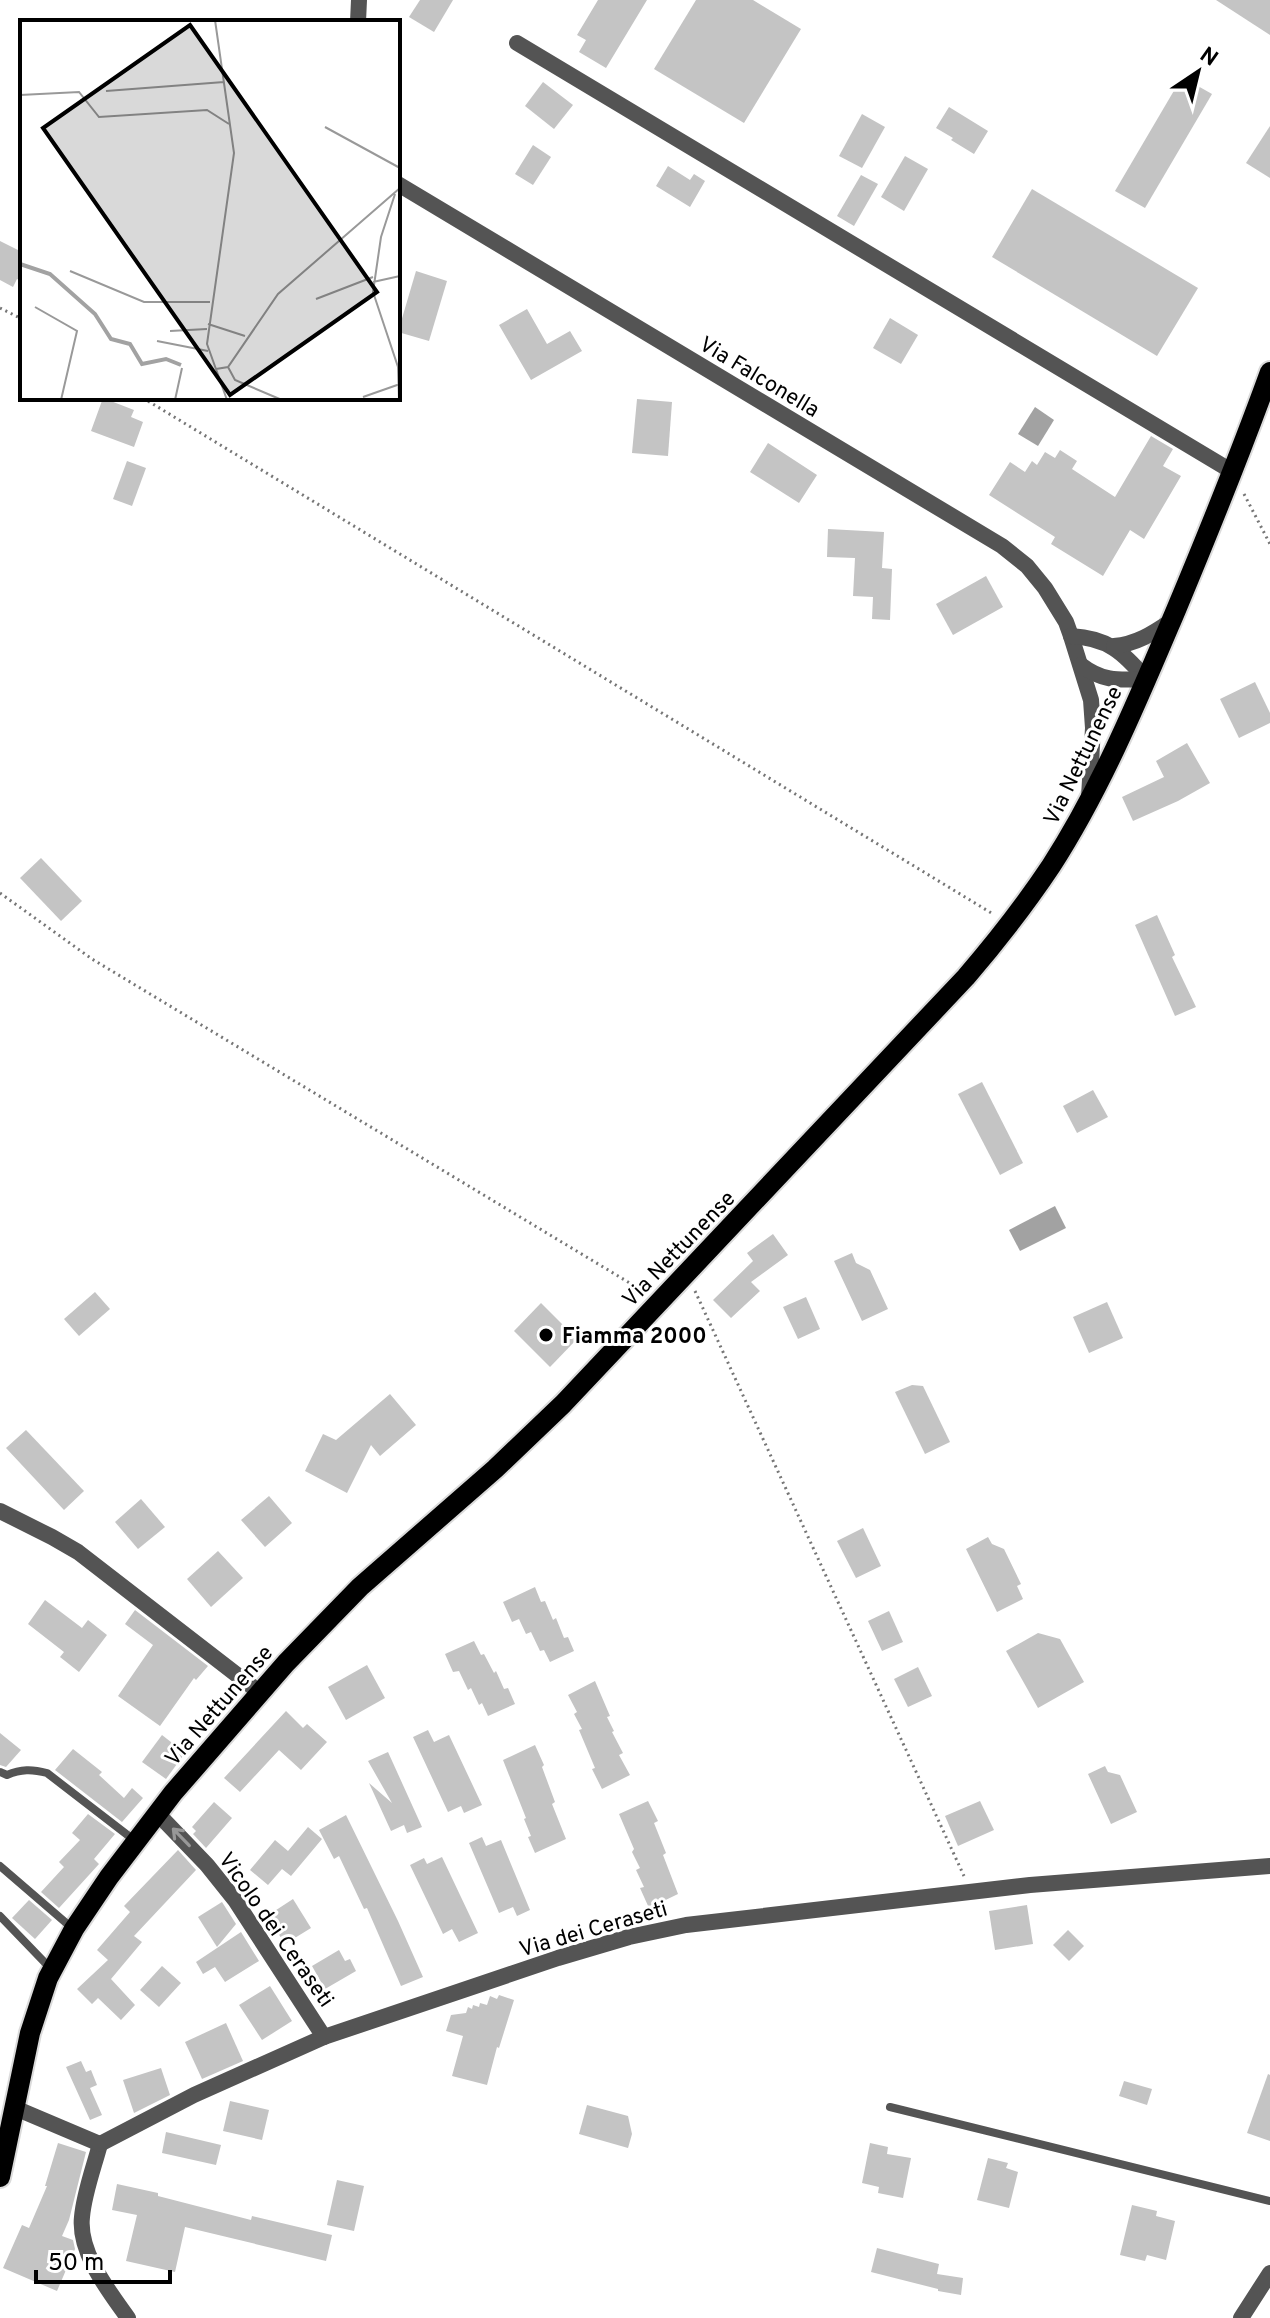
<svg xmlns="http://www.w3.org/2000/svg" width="1270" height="2318" viewBox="0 0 1270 2318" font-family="Overpass,sans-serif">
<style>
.water{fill:#a2a2a2}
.building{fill:#c4c4c4}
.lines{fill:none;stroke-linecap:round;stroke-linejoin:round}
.primary-casing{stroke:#dbdbdb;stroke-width:24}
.path{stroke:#767676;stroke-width:3;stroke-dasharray:2 4;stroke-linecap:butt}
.service{stroke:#545454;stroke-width:8}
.minor{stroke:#545454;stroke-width:16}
.tertiary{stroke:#545454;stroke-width:16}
.primary{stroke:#000;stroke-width:20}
.oneway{stroke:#989898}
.poi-dot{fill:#000;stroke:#fff;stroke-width:3}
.labels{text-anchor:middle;stroke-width:6;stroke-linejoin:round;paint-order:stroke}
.street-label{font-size:22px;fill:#000;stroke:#fff}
.poi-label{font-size:22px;font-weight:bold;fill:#000;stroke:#fff;text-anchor:start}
.inset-river{fill:none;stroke:#a2a2a2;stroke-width:4}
.inset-road{fill:none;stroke:#999;stroke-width:2}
.view{fill:#000;fill-opacity:0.15;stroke:#000;stroke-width:4}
.inset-edge{fill:none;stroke:#000;stroke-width:4}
</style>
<rect width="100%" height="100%" fill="#fff"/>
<g class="water">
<polygon points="1035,407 1054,420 1038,446 1018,434"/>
<polygon points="1055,1206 1066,1228 1020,1251 1009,1230"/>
</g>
<g class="building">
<polygon points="420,0 453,0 434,32 409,17"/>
<polygon points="598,0 647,0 606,68 579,52 586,40 577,35"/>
<polygon points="696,0 753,0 801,29 744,123 654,69"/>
<polygon points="1216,0 1270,0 1270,35"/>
<polygon points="1182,77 1212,94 1145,208 1115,191"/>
<polygon points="543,82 573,105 554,129 525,106"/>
<polygon points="949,107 988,131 974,154 951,140 953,138 936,128"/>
<polygon points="862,114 885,127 862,168 839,156"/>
<polygon points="1270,126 1270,178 1246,163"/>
<polygon points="533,145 551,157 533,185 515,174"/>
<polygon points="905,156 928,169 904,211 881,197"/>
<polygon points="668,166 690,180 694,174 705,181 690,207 656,186"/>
<polygon points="861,175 878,184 854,226 837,216"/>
<polygon points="1032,189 1198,288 1157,356 992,257"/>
<polygon points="0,241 22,252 22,281 17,279 13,287 0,280"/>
<polygon points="416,271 447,281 429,341 398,332"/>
<polygon points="527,309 547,344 570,331 582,351 531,380 499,325"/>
<polygon points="890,318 918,335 901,364 873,348"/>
<polygon points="103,398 134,410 131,417 143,422 134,447 91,431"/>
<polygon points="637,399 672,402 668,456 632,453"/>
<polygon points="1151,436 1173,449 1163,466 1181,476 1144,539 1130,530 1103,576 1051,544 1055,537 989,495 1010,462 1025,472 1032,461 1037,465 1045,452 1055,458 1060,450 1077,461 1072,469 1115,497"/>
<polygon points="768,443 817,475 799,503 750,472"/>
<polygon points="127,461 146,468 132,506 113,499"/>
<polygon points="828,529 884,532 882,568 892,569 890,620 872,619 873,597 853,596 855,558 827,557"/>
<polygon points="986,576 1003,607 953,635 936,604"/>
<polygon points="1255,682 1270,713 1270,723 1239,738 1220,699"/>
<polygon points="1187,743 1210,783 1178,801 1133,821 1122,797 1164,777 1156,761"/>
<polygon points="41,858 82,901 61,921 20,878"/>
<polygon points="1157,915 1175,955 1172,957 1196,1007 1175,1016 1135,925"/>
<polygon points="982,1082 1023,1163 1000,1175 958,1094"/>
<polygon points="1093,1090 1108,1117 1077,1133 1063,1106"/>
<polygon points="773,1234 788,1255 751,1282 760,1291 731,1318 713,1300 753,1261 747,1253"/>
<polygon points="852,1253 856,1263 870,1270 888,1309 862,1321 834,1261"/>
<polygon points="95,1292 110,1309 79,1336 64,1319"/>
<polygon points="806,1297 820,1329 798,1339 783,1307"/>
<polygon points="1107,1302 1123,1338 1089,1353 1073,1317"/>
<polygon points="541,1303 577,1339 550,1367 514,1331"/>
<polygon points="912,1385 923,1386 950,1442 925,1454 895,1392"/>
<polygon points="390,1394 416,1425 380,1456 371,1445 347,1493 305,1471 323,1434 336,1440"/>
<polygon points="26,1430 84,1491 64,1510 6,1448"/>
<polygon points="269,1496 292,1523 265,1547 241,1520"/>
<polygon points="141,1499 165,1527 138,1549 115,1522"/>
<polygon points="863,1528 881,1566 856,1578 837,1541"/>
<polygon points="988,1537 992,1544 1004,1549 1021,1584 1017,1586 1023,1599 997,1612 966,1549"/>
<polygon points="218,1551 243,1578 211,1607 187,1579"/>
<polygon points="535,1587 541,1602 545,1601 553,1620 556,1618 564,1638 568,1637 574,1651 550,1662 544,1650 540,1651 531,1632 526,1634 519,1619 512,1622 503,1602"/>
<polygon points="45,1600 82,1628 88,1620 107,1635 79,1672 60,1657 64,1652 28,1624"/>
<polygon points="135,1610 208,1666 196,1680 194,1678 160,1726 118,1696 153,1645 125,1624"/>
<polygon points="889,1611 903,1642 882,1651 868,1621"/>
<polygon points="1038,1633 1060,1639 1084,1682 1038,1708 1006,1651"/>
<polygon points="474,1641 481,1655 484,1654 494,1673 496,1671 504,1689 508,1688 515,1704 488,1716 482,1703 479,1705 471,1688 468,1690 459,1671 453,1672 445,1654"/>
<polygon points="367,1665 385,1698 346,1720 328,1687"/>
<polygon points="918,1667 932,1696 908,1707 894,1679"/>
<polygon points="595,1681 610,1716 607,1717 614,1731 612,1732 623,1753 619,1755 630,1775 602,1789 592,1769 595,1768 579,1730 582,1729 574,1714 577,1712 568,1695"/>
<polygon points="286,1711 303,1728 307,1724 327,1742 301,1770 279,1750 240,1792 224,1778"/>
<polygon points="428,1730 434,1742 449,1735 482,1805 464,1813 461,1806 448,1812 413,1737"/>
<polygon points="0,1733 21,1750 6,1767 0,1765"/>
<polygon points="162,1735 185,1753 166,1779 142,1762"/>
<polygon points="535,1745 544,1765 542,1767 555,1802 552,1804 566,1839 535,1853 528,1837 531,1836 524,1819 526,1818 503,1760"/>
<polygon points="73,1749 102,1772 99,1775 124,1798 132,1788 143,1798 122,1822 55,1770"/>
<polygon points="388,1752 422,1827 407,1833 404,1825 391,1831 369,1783 392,1803 368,1761"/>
<polygon points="1105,1766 1108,1772 1120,1775 1137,1812 1111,1824 1088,1774"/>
<polygon points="648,1801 658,1821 654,1823 666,1853 663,1855 678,1894 649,1908 640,1888 644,1887 636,1870 640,1868 632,1852 634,1849 619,1814"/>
<polygon points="980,1801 994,1830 958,1846 945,1816"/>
<polygon points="214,1802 232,1818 206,1848 193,1834 196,1831 192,1827"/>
<polygon points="88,1814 115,1834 94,1859 99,1864 59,1908 41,1892 64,1867 59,1862 80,1840 72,1833"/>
<polygon points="346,1815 398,1921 423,1977 401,1986 367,1908 364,1909 339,1856 334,1859 319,1830"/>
<polygon points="308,1827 322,1839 291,1876 282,1869 268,1885 250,1870 275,1840 288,1851"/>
<polygon points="482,1837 486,1846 501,1840 530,1910 517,1916 513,1907 499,1913 469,1843"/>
<polygon points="178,1850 196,1870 134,1936 142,1942 111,1979 135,2005 121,2020 98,1998 92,2004 77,1989 108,1960 97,1950 130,1912 124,1906"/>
<polygon points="442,1857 478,1933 459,1942 452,1929 443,1934 410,1865 424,1858 427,1864"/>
<polygon points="293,1899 311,1928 285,1944 267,1916"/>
<polygon points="29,1900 52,1920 35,1939 12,1918"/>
<polygon points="222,1902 236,1924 217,1947 198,1917"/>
<polygon points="1027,1905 1033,1944 995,1950 989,1911"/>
<polygon points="1068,1930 1084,1946 1069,1961 1053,1945"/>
<polygon points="241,1932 259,1961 225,1982 215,1967 203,1974 196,1962"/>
<polygon points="339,1950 345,1961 350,1959 356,1971 325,1989 312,1966"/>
<polygon points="162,1966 181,1983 159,2007 140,1990"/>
<polygon points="270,1986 292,2021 262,2040 239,2005"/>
<polygon points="499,1995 514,2000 499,2048 497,2047 487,2085 452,2076 463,2036 446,2031 451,2015 466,2013 468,2007 472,2009 473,2005 479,2007 480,2003 487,2005 490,1996 497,1999"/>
<polygon points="226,2023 243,2061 202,2079 185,2042"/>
<polygon points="81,2061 86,2072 91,2070 97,2085 90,2088 102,2115 90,2120 66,2067"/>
<polygon points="161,2068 170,2095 134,2113 123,2080"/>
<polygon points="1268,2074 1270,2075 1270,2141 1247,2133"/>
<polygon points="1124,2081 1152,2089 1147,2105 1119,2096"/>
<polygon points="230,2101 269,2110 262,2140 223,2131"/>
<polygon points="587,2105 628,2116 632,2134 628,2148 579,2134"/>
<polygon points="166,2132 221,2145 216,2165 162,2153"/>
<polygon points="58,2143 86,2152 69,2220 62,2236 73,2240 75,2249 57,2291 3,2268 22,2225 29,2228 47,2186 45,2186"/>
<polygon points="870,2143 888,2147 887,2154 911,2158 903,2198 878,2193 879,2187 862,2183"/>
<polygon points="988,2158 1008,2163 1006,2168 1018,2172 1009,2208 977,2200"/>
<polygon points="337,2180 364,2186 354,2231 327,2225"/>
<polygon points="117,2184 158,2193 158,2196 251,2220 252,2216 332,2235 326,2261 185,2227 175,2272 126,2261 137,2215 112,2210"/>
<polygon points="1132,2205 1157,2211 1156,2216 1175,2221 1166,2260 1147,2255 1145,2261 1120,2255"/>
<polygon points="877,2248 939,2264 937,2274 963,2278 961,2295 938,2291 938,2289 871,2272"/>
</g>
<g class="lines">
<g class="primary-casing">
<path id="primary" d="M0 2177 30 2033 48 1978 74 1929 109 1877 173 1793 286 1663 360 1587 495 1469 563 1404 966 977C996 942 1025 905 1051 866 1102 787 1139 697 1176 610 1209 531 1241 452 1270 372"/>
</g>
<g class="path">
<polyline points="0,308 22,319"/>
<polyline points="143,398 993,914"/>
<polyline points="1244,494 1270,544"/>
<polyline points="0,893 92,959 643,1291"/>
<polyline points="695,1291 964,1876"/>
</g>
<g class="service">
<path d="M0 1772 7 1775C21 1769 32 1769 47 1773L134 1840"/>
<polyline points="0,1866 72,1928"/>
<polyline points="0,1916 52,1970"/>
<polyline points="890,2107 1270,2201"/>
</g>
<g class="minor">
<polyline points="358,22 359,0"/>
<polyline points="517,43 1233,472"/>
<polyline points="398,184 1002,546 1027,566 1045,588 1066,622 1071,636 1091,700 1093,728 1089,797"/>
<path d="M1071 636C1108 638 1123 652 1146 679"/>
<path d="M1114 646C1136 644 1152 634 1171 621"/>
<path d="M1081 665C1103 682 1119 680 1146 679"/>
<polyline points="0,1511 52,1537 78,1552 259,1692"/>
<polyline points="157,1813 207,1865 235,1900 324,2037"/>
<path d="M100 2144C94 2167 84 2193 82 2217 78 2253 109 2291 128 2318"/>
<polyline points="1241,2318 1270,2273"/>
</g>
<polyline class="tertiary" points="15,2108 100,2144 194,2095 324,2037 558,1958 629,1937 686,1925 1030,1885 1270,1866"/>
<use href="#primary" class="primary"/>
</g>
<defs><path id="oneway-shaft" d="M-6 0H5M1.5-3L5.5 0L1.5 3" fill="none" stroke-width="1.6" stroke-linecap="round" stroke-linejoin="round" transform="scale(2)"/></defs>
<use class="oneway" href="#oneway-shaft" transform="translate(181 1837) rotate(-134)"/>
<circle class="poi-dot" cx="546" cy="1335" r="8"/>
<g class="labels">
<g class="street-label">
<text transform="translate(760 376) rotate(31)" y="8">Via Falconella</text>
<text transform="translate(1082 755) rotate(-64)" y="8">Via Nettunense</text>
<text transform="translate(678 1248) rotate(-46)" y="8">Via Nettunense</text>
<text transform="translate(218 1705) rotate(-49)" y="8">Via Nettunense</text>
<text transform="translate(593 1928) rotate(-16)" y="8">Via dei Ceraseti</text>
<text transform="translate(277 1929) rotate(55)" y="8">Vicolo dei Ceraseti</text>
</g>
<g class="poi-label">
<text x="562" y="1343">Fiamma 2000</text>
</g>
</g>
<g transform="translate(20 20)">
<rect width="380" height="380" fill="#fff"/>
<path class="inset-river" d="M0 244 30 254 75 294 91 319 110 324 122 344 146 339 161 345"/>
<path class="inset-road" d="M195 0 214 133 187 324 207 380M86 71 204 62M0 75 59 72 79 97 187 90 209 104M305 107 380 148M375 174 361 217 353 272 378 347 379 380M50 251 124 282H190M353 262 380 256M296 279 353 257M15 287 57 311 41 380M188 304 225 316M150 311 187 309M137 321 188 331M208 347 215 360 262 380M196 349 208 347 258 274 380 168M343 377 380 364M155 380 162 348"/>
<path class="view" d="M170 5 357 272 210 375 23 108Z"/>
<rect width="380" height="380" class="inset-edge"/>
</g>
<g transform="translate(1198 72) rotate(35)" stroke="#ffffff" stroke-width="6" paint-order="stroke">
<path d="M0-6L14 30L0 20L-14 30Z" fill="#000000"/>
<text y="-12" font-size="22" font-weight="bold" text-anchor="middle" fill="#000000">N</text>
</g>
<path d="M36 2270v12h134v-12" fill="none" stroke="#000000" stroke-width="4"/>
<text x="48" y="2270" font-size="24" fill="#000000" stroke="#ffffff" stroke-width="6" paint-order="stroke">50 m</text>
</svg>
